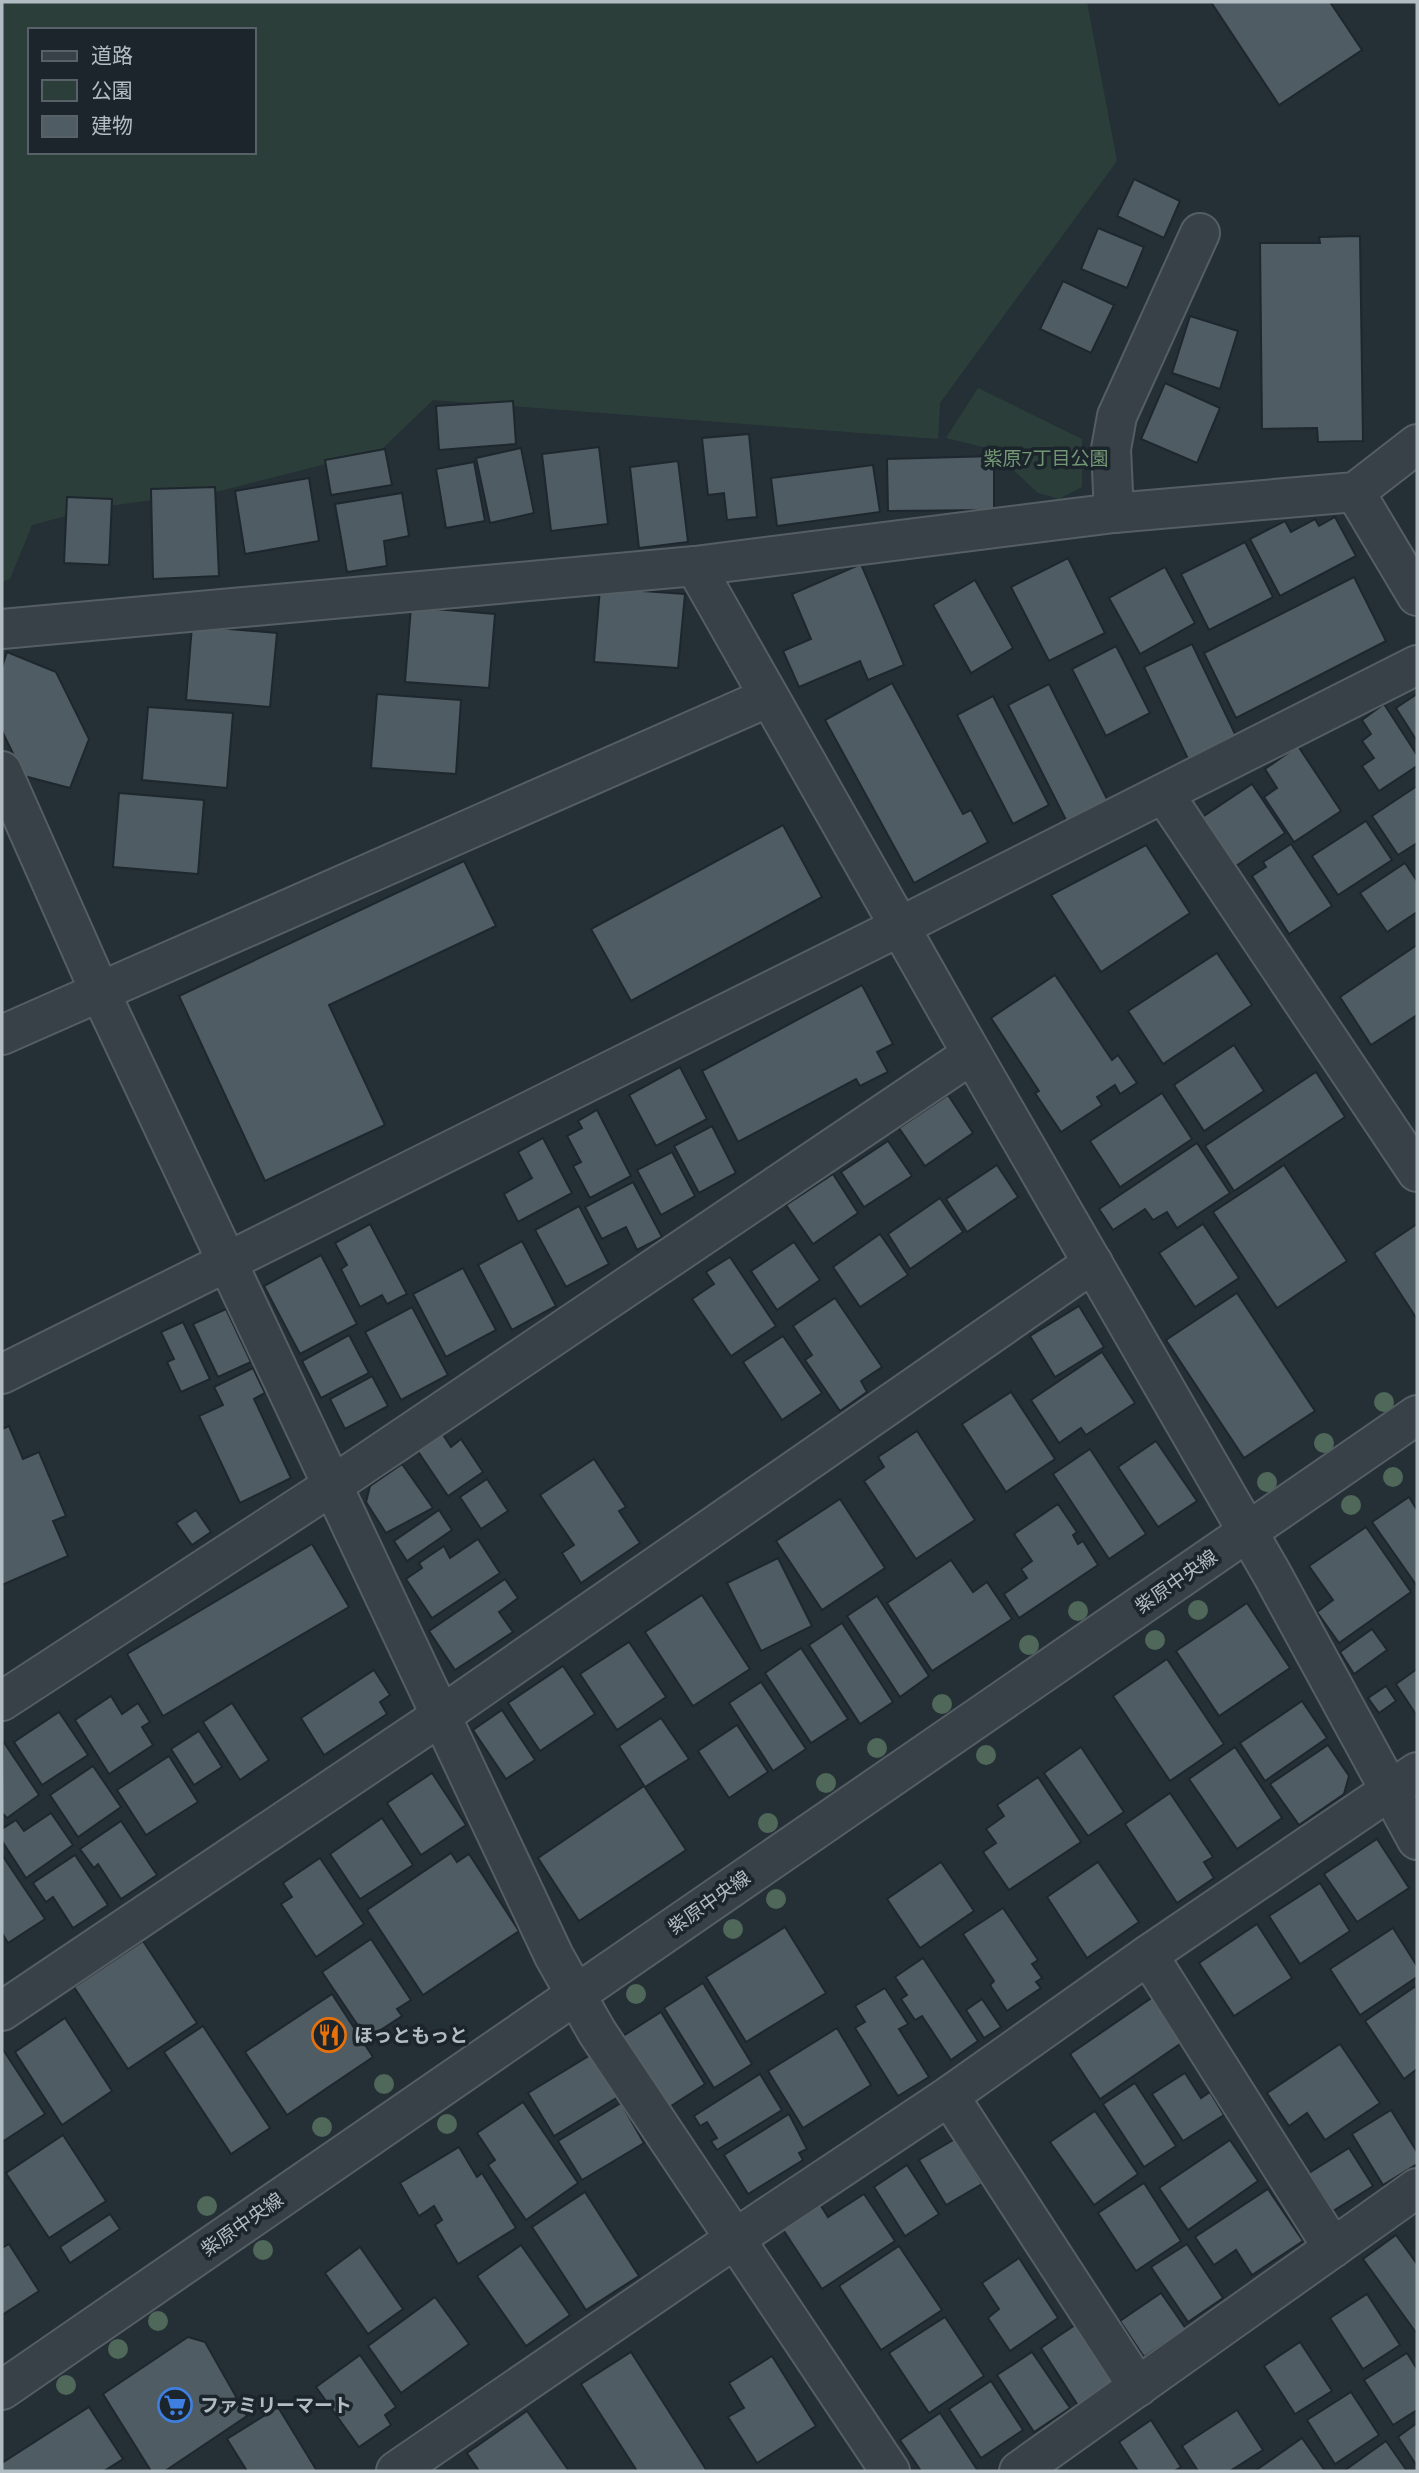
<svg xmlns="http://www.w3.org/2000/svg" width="1419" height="2473" viewBox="0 0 1419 2473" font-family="'Open Sans','Noto Sans JP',sans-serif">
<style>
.green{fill:#2c3e3a;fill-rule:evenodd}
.building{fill:#4f5c64;stroke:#1e272d;stroke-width:2}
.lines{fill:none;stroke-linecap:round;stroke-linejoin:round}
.minor-casing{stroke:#555e64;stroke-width:42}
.minor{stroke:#374147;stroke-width:38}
.tree{fill:#4f6859}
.labels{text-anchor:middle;stroke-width:7;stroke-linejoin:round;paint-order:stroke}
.park-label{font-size:19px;fill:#739675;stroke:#1c252b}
.street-label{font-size:19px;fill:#b2bcc3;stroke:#1c252b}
.poi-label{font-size:19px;font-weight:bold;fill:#b2bcc3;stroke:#1c252b;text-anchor:start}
</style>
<rect width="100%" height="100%" fill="#242f36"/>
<g class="green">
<path d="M2 2H1087L1117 161 940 403 938 439 433 400 381 450 220 491 101 507 32 525 10 579 2 582ZM30 30H254V152H30Z"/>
<polygon points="978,388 1082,439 1082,487 1059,499 1038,493 991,449 946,438"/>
</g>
<g class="building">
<polygon points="1211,2 1330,2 1362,50 1279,105"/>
<polygon points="1134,179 1180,201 1164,238 1117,216"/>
<polygon points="1098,228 1144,247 1127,288 1081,269"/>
<polygon points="1360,236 1363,441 1318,442 1317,428 1262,429 1260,243 1320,243 1319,237"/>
<polygon points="1063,281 1114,305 1091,353 1040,329"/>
<polygon points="1190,316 1238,331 1220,389 1172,373"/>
<polygon points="1165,383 1220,408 1197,463 1141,439"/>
<polygon points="513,401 516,444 439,450 436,406"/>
<polygon points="749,434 757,517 727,520 724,493 708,495 702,438"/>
<polygon points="599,447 608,524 551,531 542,454"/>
<polygon points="521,448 534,513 490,523 476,458"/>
<polygon points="385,449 392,485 331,495 325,460"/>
<polygon points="994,456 994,510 888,511 887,459"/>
<polygon points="678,461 688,542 639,548 630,467"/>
<polygon points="474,462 485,521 446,528 436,469"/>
<polygon points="873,465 880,512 777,526 771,478"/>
<polygon points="309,478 319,541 245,554 235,491"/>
<polygon points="215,487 219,576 153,579 151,489"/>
<polygon points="402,493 409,536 384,541 387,566 347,572 335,504"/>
<polygon points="67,497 112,499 109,565 64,563"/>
<polygon points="1335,517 1356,556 1280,596 1250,539 1285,521 1291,532 1315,519 1319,526"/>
<polygon points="1245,542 1273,597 1209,630 1181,574"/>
<polygon points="1068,558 1105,633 1049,661 1011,587"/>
<polygon points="861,564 904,665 868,680 860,661 799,687 783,651 811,639 792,594"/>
<polygon points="1165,567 1195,623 1140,654 1109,598"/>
<polygon points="1354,577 1386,641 1236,718 1204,653"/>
<polygon points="975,580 1013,648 971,673 933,605"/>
<polygon points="600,588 685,594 678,668 594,662"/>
<polygon points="411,607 495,614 489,688 405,682"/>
<polygon points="192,626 277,633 270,707 186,700"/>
<polygon points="1192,644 1236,736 1188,759 1144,667"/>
<polygon points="1116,646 1150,713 1106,736 1072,669"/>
<polygon points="7,652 56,672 89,739 70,788 24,776 2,731 2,667"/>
<polygon points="892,683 963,814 971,810 988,842 914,883 825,720"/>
<polygon points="1049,684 1108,801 1067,822 1008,705"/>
<polygon points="377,694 461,700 456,774 371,768"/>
<polygon points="1417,694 1417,741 1396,708"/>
<polygon points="993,696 1049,805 1013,824 957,715"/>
<polygon points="1384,704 1417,755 1417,766 1379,791 1362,766 1374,758 1362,741 1371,734 1362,720"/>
<polygon points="148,707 233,713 227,788 142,780"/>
<polygon points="1298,746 1341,811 1294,842 1264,797 1277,788 1265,769"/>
<polygon points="1252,784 1285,833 1230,870 1198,820"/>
<polygon points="1417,786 1417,843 1398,855 1372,816"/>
<polygon points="119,793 204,800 198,874 113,867"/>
<polygon points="1366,821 1392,860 1338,895 1312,856"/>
<polygon points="783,825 822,897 631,1001 591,929"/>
<polygon points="1291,844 1332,906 1289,934 1252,876 1266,867 1263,862"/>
<polygon points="1146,845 1190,913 1101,972 1051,895"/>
<polygon points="464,861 496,926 329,1005 385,1125 265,1181 179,996"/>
<polygon points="1405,863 1417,881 1417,912 1387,932 1360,893"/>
<polygon points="1417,945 1417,1015 1371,1045 1340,997"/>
<polygon points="1217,953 1252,1005 1163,1064 1128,1011"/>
<polygon points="1055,975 1112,1060 1118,1055 1137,1083 1120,1094 1115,1085 1097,1097 1102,1105 1061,1132 1035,1093 1039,1091 991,1018"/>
<polygon points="862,985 893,1044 877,1052 888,1072 860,1086 856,1079 738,1142 702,1071"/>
<polygon points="1234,1045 1264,1091 1204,1131 1174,1085"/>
<polygon points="680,1067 707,1119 656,1146 629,1095"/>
<polygon points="1316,1072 1345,1117 1234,1191 1205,1146"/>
<polygon points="1162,1093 1192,1139 1120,1187 1090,1141"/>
<polygon points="948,1095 973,1133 925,1166 899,1128"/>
<polygon points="597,1110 631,1176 590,1198 573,1166 581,1162 567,1136 582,1128 578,1121"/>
<polygon points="712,1126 736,1173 699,1193 674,1146"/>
<polygon points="543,1138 572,1193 518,1222 504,1194 532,1178 518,1152"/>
<polygon points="888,1141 912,1176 864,1207 841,1172"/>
<polygon points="1197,1143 1230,1193 1177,1228 1167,1212 1153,1220 1145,1209 1113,1230 1099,1209"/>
<polygon points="672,1152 695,1196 661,1215 637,1170"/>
<polygon points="997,1165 1018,1197 967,1232 946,1199"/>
<polygon points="1284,1165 1347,1261 1277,1308 1213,1212"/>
<polygon points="833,1174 858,1213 813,1244 786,1205"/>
<polygon points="633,1182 662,1237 637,1250 626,1227 602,1239 585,1207"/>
<polygon points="940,1198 963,1232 910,1269 888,1234"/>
<polygon points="579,1206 609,1264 566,1287 535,1230"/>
<polygon points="370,1224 407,1294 387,1304 382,1295 360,1307 341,1269 347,1265 335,1243"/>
<polygon points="1203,1224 1239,1278 1195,1307 1159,1253"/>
<polygon points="1417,1224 1417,1319 1374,1253"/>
<polygon points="880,1234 908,1275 860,1307 833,1267"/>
<polygon points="522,1241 556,1306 512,1330 478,1265"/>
<polygon points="794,1242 820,1280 777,1310 751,1271"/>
<polygon points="321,1255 357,1324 300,1354 264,1286"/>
<polygon points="730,1257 776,1326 731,1356 692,1299 714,1284 706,1272"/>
<polygon points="463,1268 496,1330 446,1357 413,1294"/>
<polygon points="1237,1293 1315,1411 1244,1458 1166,1340"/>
<polygon points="835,1298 882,1367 861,1381 867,1392 840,1411 805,1360 812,1355 793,1326"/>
<polygon points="1079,1306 1104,1347 1055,1377 1030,1336"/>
<polygon points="412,1307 448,1375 401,1400 365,1332"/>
<polygon points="226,1309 251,1362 218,1377 193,1324"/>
<polygon points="183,1322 210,1379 181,1392 167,1362 174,1359 161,1332"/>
<polygon points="349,1335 369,1373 321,1398 302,1361"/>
<polygon points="783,1336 822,1393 782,1420 743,1362"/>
<polygon points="1102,1352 1135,1403 1086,1435 1081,1428 1059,1443 1031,1400"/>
<polygon points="253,1368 265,1393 254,1399 291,1478 240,1503 199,1416 223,1405 214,1387"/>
<polygon points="372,1376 388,1406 345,1429 330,1399"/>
<polygon points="1011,1392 1055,1459 1006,1492 962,1424"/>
<polygon points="9,1426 23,1459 39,1452 66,1516 53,1521 68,1556 2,1585 2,1429"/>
<polygon points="917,1431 975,1520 916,1559 864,1481 884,1467 878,1457"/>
<polygon points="442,1433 451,1447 461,1439 483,1472 448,1496 417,1450"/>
<polygon points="1156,1441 1197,1501 1158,1527 1118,1467"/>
<polygon points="1090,1449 1146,1534 1109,1559 1053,1474"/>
<polygon points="594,1459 626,1507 619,1511 640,1543 581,1583 562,1553 574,1545 540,1495"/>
<polygon points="402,1464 433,1508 386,1533 366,1502 370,1486"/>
<polygon points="487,1479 508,1511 481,1529 460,1497"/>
<polygon points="1409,1497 1417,1510 1417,1586 1372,1522"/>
<polygon points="840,1499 885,1568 822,1610 776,1541"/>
<polygon points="1058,1504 1077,1532 1073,1535 1078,1544 1083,1541 1098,1565 1019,1618 1004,1594 1027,1578 1021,1569 1032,1561 1014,1534"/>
<polygon points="196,1510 211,1532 192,1545 176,1523"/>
<polygon points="439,1510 452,1530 407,1561 394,1541"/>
<polygon points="1366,1527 1411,1592 1339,1643 1317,1612 1333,1600 1309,1566"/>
<polygon points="478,1539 500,1573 432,1618 406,1579 422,1568 419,1563 444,1546 450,1558"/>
<polygon points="312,1544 349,1607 163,1716 127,1654"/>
<polygon points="778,1558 812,1626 761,1651 727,1583"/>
<polygon points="951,1560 973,1592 987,1582 1012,1619 932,1671 887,1603"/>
<polygon points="505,1579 518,1598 499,1612 513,1632 455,1670 429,1631"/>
<polygon points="702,1595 750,1669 693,1706 645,1632"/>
<polygon points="877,1596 929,1676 900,1697 847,1616"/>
<polygon points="1247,1603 1290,1668 1219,1716 1176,1651"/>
<polygon points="842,1623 893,1702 860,1724 809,1645"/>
<polygon points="1372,1629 1387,1650 1354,1674 1340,1652"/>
<polygon points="629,1642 666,1697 617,1730 580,1674"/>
<polygon points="801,1648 848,1719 811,1743 765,1673"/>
<polygon points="1167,1659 1224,1744 1170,1781 1113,1696"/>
<polygon points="563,1666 595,1714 540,1751 508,1703"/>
<polygon points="1417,1669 1417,1716 1396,1684"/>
<polygon points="374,1670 390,1695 380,1702 387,1714 324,1755 301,1718"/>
<polygon points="761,1682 806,1749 773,1771 729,1703"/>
<polygon points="1386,1686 1396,1701 1379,1713 1368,1698"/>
<polygon points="111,1696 122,1714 138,1703 150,1722 142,1727 153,1745 109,1774 75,1720"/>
<polygon points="1302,1701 1327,1738 1265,1781 1240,1743"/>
<polygon points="232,1703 269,1760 240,1780 203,1722"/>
<polygon points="502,1710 535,1760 506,1779 473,1730"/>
<polygon points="59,1712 88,1755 42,1785 14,1742"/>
<polygon points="661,1718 689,1759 645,1787 619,1746"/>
<polygon points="737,1725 768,1772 729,1798 698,1751"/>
<polygon points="199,1731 222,1767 194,1785 171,1749"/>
<polygon points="3,1741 39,1795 7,1818 3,1814 2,1815"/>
<polygon points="1328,1745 1349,1776 1344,1794 1299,1825 1270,1784"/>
<polygon points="1081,1747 1124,1812 1088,1836 1044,1773"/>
<polygon points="1235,1747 1282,1818 1237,1849 1189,1779"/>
<polygon points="169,1756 198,1802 146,1835 117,1790"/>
<polygon points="93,1766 121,1807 78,1837 50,1795"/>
<polygon points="432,1773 466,1825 421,1855 387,1803"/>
<polygon points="1038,1777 1081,1842 1009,1890 983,1852 996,1843 986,1829 1004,1816 997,1805"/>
<polygon points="644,1786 686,1850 579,1921 538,1858"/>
<polygon points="1170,1793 1213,1857 1204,1862 1214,1878 1177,1903 1125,1824"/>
<polygon points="51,1813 73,1845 26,1878 2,1841 2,1829 16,1820 24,1831"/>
<polygon points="382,1818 413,1865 360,1899 330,1854"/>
<polygon points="121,1821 157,1875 121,1899 98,1864 94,1868 80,1849"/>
<polygon points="1377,1839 1409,1888 1357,1922 1324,1874"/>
<polygon points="451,1853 457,1862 469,1854 519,1931 423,1995 367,1910"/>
<polygon points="2,1855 45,1919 8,1943 2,1933"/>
<polygon points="75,1855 108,1905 73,1928 53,1897 46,1902 33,1883"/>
<polygon points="320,1858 364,1924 316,1957 281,1904 292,1897 283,1883"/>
<polygon points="941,1862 974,1911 920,1948 887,1899"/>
<polygon points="1098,1862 1139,1922 1087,1958 1047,1897"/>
<polygon points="1320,1883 1350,1931 1300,1964 1269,1916"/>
<polygon points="1003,1908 1038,1960 1032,1964 1042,1978 1036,1982 1041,1988 1007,2011 990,1985 994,1981 963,1934"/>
<polygon points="1257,1924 1292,1978 1234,2016 1199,1963"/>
<polygon points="785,1927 826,1993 746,2042 706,1977"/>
<polygon points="1393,1928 1417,1966 1417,1977 1360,2015 1330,1969"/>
<polygon points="371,1939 411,2000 397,2009 402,2016 367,2039 322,1972"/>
<polygon points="143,1941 197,2023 128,2069 74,1987"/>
<polygon points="923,1958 978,2041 951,2060 922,2016 915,2020 901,1999 907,1995 895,1977"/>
<polygon points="703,1983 752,2064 714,2088 664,2008"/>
<polygon points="1416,1986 1417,2069 1404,2079 1365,2021"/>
<polygon points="885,1988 908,2024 899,2029 929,2077 898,2096 855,2028 865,2022 855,2006"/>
<polygon points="332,1994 373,2057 287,2115 245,2052"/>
<polygon points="1153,1997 1183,2042 1100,2099 1070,2054"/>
<polygon points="982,1999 1001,2027 984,2038 966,2010"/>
<polygon points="661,2012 705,2084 668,2108 623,2036"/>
<polygon points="65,2018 112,2091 62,2125 15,2052"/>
<polygon points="203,2026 270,2128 231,2154 164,2052"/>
<polygon points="837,2028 871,2085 803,2128 768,2071"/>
<polygon points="1340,2044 1380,2103 1325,2140 1307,2113 1289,2126 1267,2093"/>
<polygon points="2,2048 45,2114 2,2142"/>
<polygon points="592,2054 618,2097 554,2136 528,2093"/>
<polygon points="1185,2073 1201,2098 1210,2092 1224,2115 1183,2141 1152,2094"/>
<polygon points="760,2074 782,2110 717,2150 711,2141 717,2138 707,2122 700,2126 694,2116"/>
<polygon points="1135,2083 1176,2146 1144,2167 1103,2104"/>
<polygon points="523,2102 578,2183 526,2220 488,2165 495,2160 477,2133"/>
<polygon points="621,2103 644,2143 582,2180 558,2141"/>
<polygon points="1391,2110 1417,2152 1417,2164 1383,2185 1352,2134"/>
<polygon points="1095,2111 1138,2174 1094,2205 1050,2142"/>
<polygon points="789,2114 807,2149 799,2153 803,2160 748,2194 724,2155"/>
<polygon points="63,2135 106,2201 49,2238 6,2173"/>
<polygon points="955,2139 982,2184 946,2205 919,2160"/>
<polygon points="1230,2140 1258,2181 1188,2230 1159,2188"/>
<polygon points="459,2147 477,2177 482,2173 516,2228 458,2264 435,2225 442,2220 434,2206 419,2216 400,2183"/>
<polygon points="1349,2148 1373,2186 1333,2211 1309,2173"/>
<polygon points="907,2165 939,2214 905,2236 874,2187"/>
<polygon points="1144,2183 1181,2241 1136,2271 1098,2213"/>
<polygon points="1268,2189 1303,2241 1252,2275 1236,2250 1214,2265 1195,2237"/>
<polygon points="585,2192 639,2276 586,2310 532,2227"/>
<polygon points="864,2194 895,2241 822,2289 780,2225 818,2201 828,2217"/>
<polygon points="110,2214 120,2229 70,2263 60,2247"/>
<polygon points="1396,2235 1417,2264 1417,2334 1363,2259"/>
<polygon points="9,2244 39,2291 2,2315 2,2248"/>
<polygon points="1187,2244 1223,2298 1188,2322 1151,2267"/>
<polygon points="521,2245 570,2315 526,2346 477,2276"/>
<polygon points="899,2246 942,2310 881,2350 839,2286"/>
<polygon points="360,2247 403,2309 368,2334 325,2273"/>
<polygon points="1019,2258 1058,2318 1010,2351 988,2318 999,2309 982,2283"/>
<polygon points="1161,2293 1186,2329 1144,2357 1120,2321"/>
<polygon points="1367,2294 1400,2345 1363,2369 1330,2318"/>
<polygon points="435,2297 469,2344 401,2393 368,2346"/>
<polygon points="945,2317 984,2376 929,2413 889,2353"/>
<polygon points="1078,2323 1117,2383 1079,2407 1041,2348"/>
<polygon points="188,2337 205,2342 247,2416 165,2471 151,2471 103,2394"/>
<polygon points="1300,2342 1332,2391 1295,2414 1264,2366"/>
<polygon points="631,2352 707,2471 637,2471 581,2384"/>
<polygon points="1032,2352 1070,2408 1034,2432 997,2375"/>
<polygon points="1407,2353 1417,2369 1417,2410 1393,2425 1364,2380"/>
<polygon points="360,2355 396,2407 385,2415 391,2425 359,2447 316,2387"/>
<polygon points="772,2356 816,2426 757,2463 728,2417 744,2408 729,2383"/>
<polygon points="991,2381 1023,2430 981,2458 949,2409"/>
<polygon points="1351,2392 1379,2435 1335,2464 1307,2420"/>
<polygon points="89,2407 123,2459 104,2471 2,2471 2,2463"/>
<polygon points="278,2407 317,2471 247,2471 227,2439"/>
<polygon points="1237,2410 1263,2450 1230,2471 1198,2471 1182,2446"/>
<polygon points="527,2411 569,2471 479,2471 467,2453"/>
<polygon points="940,2413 978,2471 921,2471 900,2440"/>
<polygon points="1151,2420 1181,2467 1174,2471 1138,2471 1119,2442"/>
<polygon points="1417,2423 1417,2466 1398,2437"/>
<polygon points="1302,2438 1325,2471 1255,2471"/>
<polygon points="1386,2441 1407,2471 1344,2471"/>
</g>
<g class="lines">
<g class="minor-casing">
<g id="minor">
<polyline points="1355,492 1417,596"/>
<polyline points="1114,513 1111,449 1117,416 1200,233"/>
<polyline points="695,566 972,1054 1272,1574 1417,1840"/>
<polyline points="2,629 695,566 1114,513 1355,492 1417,444"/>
<polyline points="2,771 100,992 554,1956 597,2032 890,2471"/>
<polyline points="1164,794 1417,1172"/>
<polyline points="2,1035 769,697"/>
<polyline points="2,1374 901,926 1417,665"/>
<polyline points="2,1701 333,1485 972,1054"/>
<polyline points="1148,1955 1333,2248"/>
<polyline points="2,2011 442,1715 1093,1263"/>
<polyline points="949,2096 1138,2387"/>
<polyline points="2,2390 1417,1415"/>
<polyline points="396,2471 736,2238 949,2096 1148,1955 1417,1772"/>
<polyline points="1019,2471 1417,2188"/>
</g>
</g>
<use href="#minor" class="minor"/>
</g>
<g class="tree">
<circle cx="1384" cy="1402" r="10"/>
<circle cx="1324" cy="1443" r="10"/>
<circle cx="1393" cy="1477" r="10"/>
<circle cx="1267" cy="1482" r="10"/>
<circle cx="1351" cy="1505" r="10"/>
<circle cx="1198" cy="1610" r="10"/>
<circle cx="1078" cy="1611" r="10"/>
<circle cx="1155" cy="1640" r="10"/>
<circle cx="1029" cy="1645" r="10"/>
<circle cx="942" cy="1704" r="10"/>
<circle cx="877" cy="1748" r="10"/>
<circle cx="986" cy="1755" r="10"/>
<circle cx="826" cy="1783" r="10"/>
<circle cx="768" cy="1823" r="10"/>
<circle cx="776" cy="1899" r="10"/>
<circle cx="733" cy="1929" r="10"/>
<circle cx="636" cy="1994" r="10"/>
<circle cx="384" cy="2084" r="10"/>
<circle cx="447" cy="2124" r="10"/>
<circle cx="322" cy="2127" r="10"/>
<circle cx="207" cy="2206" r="10"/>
<circle cx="263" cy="2250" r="10"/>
<circle cx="158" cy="2321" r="10"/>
<circle cx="118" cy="2349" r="10"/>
<circle cx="66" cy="2385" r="10"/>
</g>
<defs>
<g id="restaurant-ring" transform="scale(1.75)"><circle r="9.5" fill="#1c252b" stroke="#e8710a" stroke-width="1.5"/><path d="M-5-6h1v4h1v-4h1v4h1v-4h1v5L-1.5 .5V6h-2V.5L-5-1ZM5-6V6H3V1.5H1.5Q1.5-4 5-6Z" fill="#e8710a"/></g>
<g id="supermarket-ring" transform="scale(1.75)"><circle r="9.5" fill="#1c252b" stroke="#3f7fe0" stroke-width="1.5"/><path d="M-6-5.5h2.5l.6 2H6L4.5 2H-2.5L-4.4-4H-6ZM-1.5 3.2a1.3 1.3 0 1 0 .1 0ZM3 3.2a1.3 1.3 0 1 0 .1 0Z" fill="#3f7fe0"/></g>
</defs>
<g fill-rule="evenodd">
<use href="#restaurant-ring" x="329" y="2035"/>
<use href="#supermarket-ring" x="175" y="2405"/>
</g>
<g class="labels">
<g class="park-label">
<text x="1046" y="465">紫原7丁目公園</text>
</g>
<g class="street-label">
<text transform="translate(1176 1581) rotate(-35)" y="7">紫原中央線</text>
<text transform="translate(709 1902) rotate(-35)" y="7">紫原中央線</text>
<text transform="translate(242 2224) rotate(-35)" y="7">紫原中央線</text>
</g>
<g class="poi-label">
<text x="354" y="2042">ほっともっと</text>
<text x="200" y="2412">ファミリーマート</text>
</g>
</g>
<rect width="1419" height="2473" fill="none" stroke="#b2bcc3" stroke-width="7"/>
<rect x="28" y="28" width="228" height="126" fill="#1c252b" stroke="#586168" stroke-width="2"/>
<rect x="42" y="51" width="35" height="10" fill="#374147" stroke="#586168" stroke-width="2"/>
<text x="91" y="63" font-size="21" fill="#b2bcc3">道路</text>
<rect x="42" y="80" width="35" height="21" fill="#2c3e3a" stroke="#586168" stroke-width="2"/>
<text x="91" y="98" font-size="21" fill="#b2bcc3">公園</text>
<rect x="42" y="116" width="35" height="21" fill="#4f5c64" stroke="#586168" stroke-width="2"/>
<text x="91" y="133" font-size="21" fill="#b2bcc3">建物</text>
</svg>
